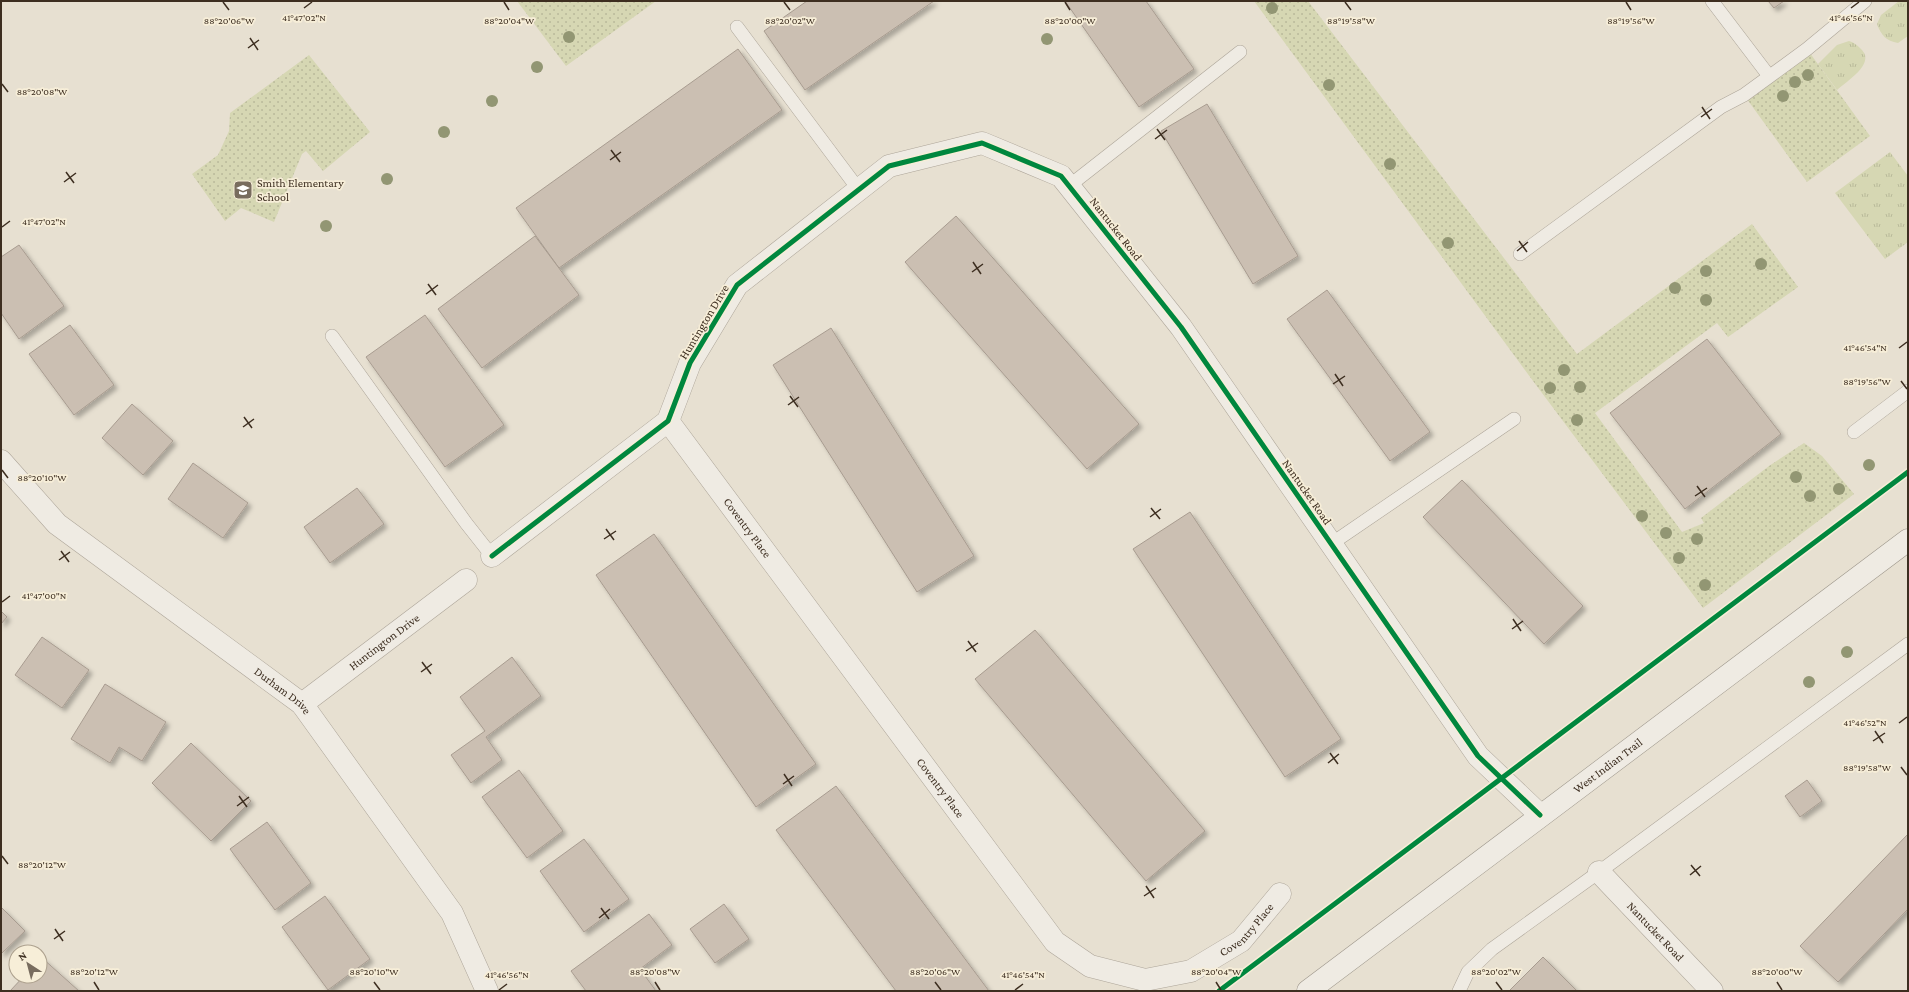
<svg xmlns="http://www.w3.org/2000/svg" width="1909" height="992" viewBox="0 0 1909 992" font-family="'Crimson Pro',serif">
<style>
.grass{fill:url(#grass-tufts)}
.park{fill:url(#park-dots)}
.building{fill:#cbbfb2;stroke:#a89c90;filter:url(#shadow)}
.lines{fill:none;stroke-linecap:round;stroke-linejoin:round}
.lane-casing{stroke:#ada599;stroke-width:14}
.street-casing{stroke:#ada599;stroke-width:23}
.secondary-casing{stroke:#9c958a;stroke-width:23}
.lane{stroke:#efebe3;stroke-width:13}
.street{stroke:#efebe3;stroke-width:22}
.secondary{stroke:#efebe3;stroke-width:22}
.cycleway-casing{stroke:#f7eed8;stroke-width:8}
.cycleway{stroke:#00873e;stroke-width:5}
.tree{fill:#929673}
.ticks{fill:none;stroke:#3d2e20;stroke-width:1.5}
.labels{text-anchor:middle;stroke-width:3.5;stroke-linejoin:round;paint-order:stroke}
.poi-label{font-size:12px;fill:#3d2e20;stroke:#f7eed8;text-anchor:start}
.street-label{font-size:12px;fill:#3d2e20;stroke:#f7eed8}
.ticks-label{font-size:10px;text-anchor:middle;fill:#3d2e20;stroke:#f7eed8;stroke-width:3.5;stroke-linejoin:round;paint-order:stroke}
</style>
<defs>
<pattern id="grass-tufts" width="24" height="20" patternUnits="userSpaceOnUse"><rect width="24" height="20" fill="#d6d7b3"/><path d="M3 7l-1-3M5 7V3M7 7l1-3M15 17l-1-3M17 17v-4M19 17l1-3" fill="none" stroke="#b9b99a"/></pattern>
<pattern id="park-dots" width="8" height="8" patternUnits="userSpaceOnUse"><rect width="8" height="8" fill="#d6d7b3"/><path d="M2 2h.1M6 6h.1" fill="none" stroke="#b9b99a" stroke-width="1.8" stroke-linecap="round"/></pattern>
<filter id="shadow"><feDropShadow dx="3.5" dy="3.5" stdDeviation="2" flood-color="#0004"/></filter>
</defs>
<rect width="100%" height="100%" fill="#e7e0d1"/>
<g class="grass">
<path d="M1899 1H1908V36L1898 43C1886 41 1881 35 1877 24L1881 15Z"/>
<path d="M1849 41C1855 43 1857 45 1862 50 1875 64 1847 81 1837 90L1818 64 1837 45Z"/>
<polygon points="1890,152 1908,176 1908,242 1885,259 1835,193"/>
</g>
<g class="park">
<polygon points="517,1 656,1 566,66"/>
<polygon points="1254,1 1308,1 1577,354 1752,224 1798,287 1728,337 1717,323 1595,413 1682,532 1704,523 1701,518 1769,466 1804,443 1822,456 1854,494 1703,608 1536,385"/>
<polygon points="1807,49 1870,136 1807,182 1744,95"/>
<polygon points="309,55 370,132 323,171 306,151 302,154 274,222 241,208 225,221 192,174 218,155 229,131 230,113"/>
</g>
<g class="building">
<polygon points="807,1 934,1 805,90 764,31"/>
<polygon points="1065,1 1146,1 1194,69 1139,107"/>
<polygon points="1768,1 1784,1 1774,8"/>
<polygon points="738,49 782,110 559,268 516,208"/>
<polygon points="1207,104 1298,256 1253,284 1161,131"/>
<polygon points="956,216 1139,424 1087,469 905,262"/>
<polygon points="535,236 579,295 482,368 438,309"/>
<polygon points="19,245 64,306 19,339 1,313 1,257"/>
<polygon points="1327,290 1430,432 1390,461 1287,319"/>
<polygon points="425,315 504,425 445,467 366,357"/>
<polygon points="70,325 114,385 74,415 29,354"/>
<polygon points="831,328 974,556 917,592 773,365"/>
<polygon points="1707,339 1781,434 1685,509 1610,413"/>
<polygon points="132,404 173,441 143,475 102,438"/>
<polygon points="193,463 248,503 223,538 168,499"/>
<polygon points="1462,480 1583,606 1544,644 1423,517"/>
<polygon points="357,488 384,524 330,563 304,527"/>
<polygon points="1190,512 1341,739 1285,777 1133,549"/>
<polygon points="654,534 816,764 756,807 596,575"/>
<polygon points="1,611 7,617 1,624"/>
<polygon points="1035,630 1205,831 1146,881 975,679"/>
<polygon points="42,637 89,670 62,708 15,675"/>
<polygon points="512,657 541,696 486,737 502,760 471,783 451,755 485,731 460,697"/>
<polygon points="105,684 166,722 142,761 119,747 110,763 71,739"/>
<polygon points="191,743 251,801 211,841 152,783"/>
<polygon points="519,770 563,831 527,858 482,797"/>
<polygon points="1807,780 1822,801 1800,817 1785,796"/>
<polygon points="836,786 989,991 896,991 776,830"/>
<polygon points="267,822 311,883 275,910 230,849"/>
<polygon points="1908,834 1908,909 1838,982 1800,946"/>
<polygon points="584,839 629,899 584,932 540,871"/>
<polygon points="325,896 370,959 328,990 282,927"/>
<polygon points="724,904 749,939 715,963 690,929"/>
<polygon points="1,907 25,931 1,954"/>
<polygon points="649,914 672,945 640,969 656,991 586,991 571,971"/>
<polygon points="41,957 79,991 10,991 24,976 40,976"/>
<polygon points="1543,957 1577,991 1509,991"/>
</g>
<g class="lines">
<g class="lane-casing">
<g id="lane">
<polyline points="1712,1 1769,76"/>
<polyline points="737,27 859,190"/>
<polyline points="1069,186 1240,52"/>
<polyline points="1520,254 1721,107 1744,95 1807,49 1865,1"/>
<polyline points="332,336 466,523 492,556"/>
<polyline points="1854,432 1908,391"/>
<polyline points="1331,544 1514,419"/>
<polyline points="1459,991 1468,972 1492,949 1599,872 1908,644"/>
</g>
</g>
<g class="street-casing">
<g id="street">
<path id="s1" d="M668 421 1055 942 1090 966 1145 980 1191 971 1241 941 1280 894"/>
<path id="s2" d="M1 461 57 524 302 704 452 913 487 991"/>
<polyline points="492,556 668,421 690,363 737,285 889,166 982,143 1061,176 1069,186 1181,327 1478,756 1540,815"/>
<path id="s3" d="M302 704 466 580"/>
<path id="s4" d="M1599 872 1712 991"/>
</g>
</g>
<g class="secondary-casing">
<g id="secondary">
<path id="s5" d="M1308 991 1908 540"/>
</g>
</g>
<use href="#lane" class="lane"/>
<use href="#street" class="street"/>
<use href="#secondary" class="secondary"/>
<g class="cycleway-casing">
<g id="cycleway">
<polyline points="492,556 668,421 690,363 737,285 889,166 982,143 1061,176 1069,186 1181,327 1478,756 1540,815"/>
<polyline points="1219,991 1908,472"/>
</g>
</g>
<use href="#cycleway" class="cycleway"/>
</g>
<g class="tree">
<circle cx="1272" cy="8" r="6"/>
<circle cx="569" cy="37" r="6"/>
<circle cx="1047" cy="39" r="6"/>
<circle cx="537" cy="67" r="6"/>
<circle cx="1808" cy="75" r="6"/>
<circle cx="1795" cy="82" r="6"/>
<circle cx="1329" cy="85" r="6"/>
<circle cx="1783" cy="96" r="6"/>
<circle cx="492" cy="101" r="6"/>
<circle cx="444" cy="132" r="6"/>
<circle cx="1390" cy="164" r="6"/>
<circle cx="387" cy="179" r="6"/>
<circle cx="326" cy="226" r="6"/>
<circle cx="1448" cy="243" r="6"/>
<circle cx="1761" cy="264" r="6"/>
<circle cx="1706" cy="271" r="6"/>
<circle cx="1675" cy="288" r="6"/>
<circle cx="1706" cy="300" r="6"/>
<circle cx="1564" cy="370" r="6"/>
<circle cx="1580" cy="387" r="6"/>
<circle cx="1550" cy="388" r="6"/>
<circle cx="1577" cy="420" r="6"/>
<circle cx="1869" cy="465" r="6"/>
<circle cx="1796" cy="477" r="6"/>
<circle cx="1839" cy="489" r="6"/>
<circle cx="1810" cy="496" r="6"/>
<circle cx="1642" cy="516" r="6"/>
<circle cx="1666" cy="533" r="6"/>
<circle cx="1697" cy="539" r="6"/>
<circle cx="1679" cy="558" r="6"/>
<circle cx="1705" cy="585" r="6"/>
<circle cx="1847" cy="652" r="6"/>
<circle cx="1809" cy="682" r="6"/>
</g>
<path class="ticks" d="M223 2 229 10M504 2 509 10M784 2 790 10M1065 2 1070 10M1345 2 1351 10M1626 2 1631 10M304 8 312 2M1851 8 1859 2M250 38 258 50M248 48 259 40M2 84 8 92M1702 107 1710 119M1701 117 1712 109M1157 129 1165 140M1155 139 1167 130M611 150 620 162M610 160 621 152M66 172 74 183M64 182 76 173M2 227 10 221M1519 241 1527 252M1517 251 1528 242M973 262 981 274M972 272 983 264M428 284 436 295M426 294 438 285M1899 348 1907 342M1335 374 1343 386M1901 381 1907 389M1333 384 1345 376M790 396 798 407M788 405 799 397M244 417 252 428M243 427 254 419M2 470 8 478M1697 486 1705 497M1695 496 1707 488M1151 508 1160 519M1150 517 1161 509M606 529 614 540M604 539 616 531M61 551 69 562M59 560 70 552M2 602 10 596M1513 619 1521 631M1512 629 1523 621M968 641 976 652M966 651 978 643M422 662 431 674M421 672 432 664M1899 723 1907 717M1875 731 1883 743M1873 741 1885 733M1330 753 1338 764M1328 763 1339 754M1901 767 1907 775M784 774 792 786M783 784 794 776M239 796 247 807M237 806 249 797M2 856 8 864M1691 865 1700 876M1690 875 1701 866M1146 886 1154 898M1144 896 1156 888M601 908 609 919M599 918 610 909M55 929 63 941M54 939 65 931M94 982 99 990M374 982 380 990M655 982 660 990M935 982 941 990M1216 982 1221 990M1496 982 1502 990M1777 982 1782 990M499 990 507 984M1015 990 1023 984"/>
<defs>
<g id="school-square" transform="scale(1)"><rect x="-9" y="-9" width="18" height="18" rx="4" fill="#786c5e" stroke="#f7eed8"/><path d="M0-5L7-2L0 1L-7-2ZM-4 1L0 2.5L4 1V4Q0 6-4 4Z" fill="#fff"/></g>
</defs>
<g fill-rule="evenodd">
<use href="#school-square" x="243" y="190"/>
</g>
<g class="labels">
<g class="poi-label">
<text x="257" y="187">Smith Elementary<tspan x="257" dy="14">School</tspan></text>
</g>
<g class="street-label">
<text transform="translate(1116 229) rotate(52)" y="4">Nantucket Road</text>
<text transform="translate(704 322) rotate(-59)" y="4">Huntington Drive</text>
<text transform="translate(1307 492) rotate(55)" y="4">Nantucket Road</text>
<text dy="4" stroke="none"><textPath href="#s1" startOffset="133">Coventry Place</textPath></text>
<text dy="4" stroke="none"><textPath href="#s3" startOffset="103">Huntington Drive</textPath></text>
<text dy="4" stroke="none"><textPath href="#s2" startOffset="365">Durham Drive</textPath></text>
<text dy="4" stroke="none"><textPath href="#s5" startOffset="375">West Indian Trail</textPath></text>
<text dy="4" stroke="none"><textPath href="#s1" startOffset="457">Coventry Place</textPath></text>
<text dy="4" stroke="none"><textPath href="#s1" startOffset="865">Coventry Place</textPath></text>
<text dy="4" stroke="none"><textPath href="#s4" startOffset="82">Nantucket Road</textPath></text>
</g>
</g>
<g class="ticks-label">
<text x="304" y="21">41°47'02"N</text>
<text x="1851" y="21">41°46'56"N</text>
<text x="229" y="24">88°20'06"W</text>
<text x="509" y="24">88°20'04"W</text>
<text x="790" y="24">88°20'02"W</text>
<text x="1070" y="24">88°20'00"W</text>
<text x="1351" y="24">88°19'58"W</text>
<text x="1631" y="24">88°19'56"W</text>
<text x="42" y="95">88°20'08"W</text>
<text x="44" y="225">41°47'02"N</text>
<text x="1865" y="351">41°46'54"N</text>
<text x="1867" y="385">88°19'56"W</text>
<text x="42" y="481">88°20'10"W</text>
<text x="44" y="599">41°47'00"N</text>
<text x="1865" y="726">41°46'52"N</text>
<text x="1867" y="771">88°19'58"W</text>
<text x="42" y="868">88°20'12"W</text>
<text x="94" y="975">88°20'12"W</text>
<text x="374" y="975">88°20'10"W</text>
<text x="655" y="975">88°20'08"W</text>
<text x="935" y="975">88°20'06"W</text>
<text x="1216" y="975">88°20'04"W</text>
<text x="1496" y="975">88°20'02"W</text>
<text x="1777" y="975">88°20'00"W</text>
<text x="507" y="978">41°46'56"N</text>
<text x="1023" y="978">41°46'54"N</text>
</g>
<rect width="1909" height="992" fill="none" stroke="#3d2e20" stroke-width="4"/>
<g transform="translate(28 964) rotate(324)"><circle r="19" fill="#f7eed8" stroke="#ada18e"/>
<path d="M0-3L7 15L0 10L-7 15Z" fill="#786c5e"/>
<text y="-6" font-size="11" font-weight="bold" text-anchor="middle" fill="#3d2e20">N</text>
</g>
</svg>
